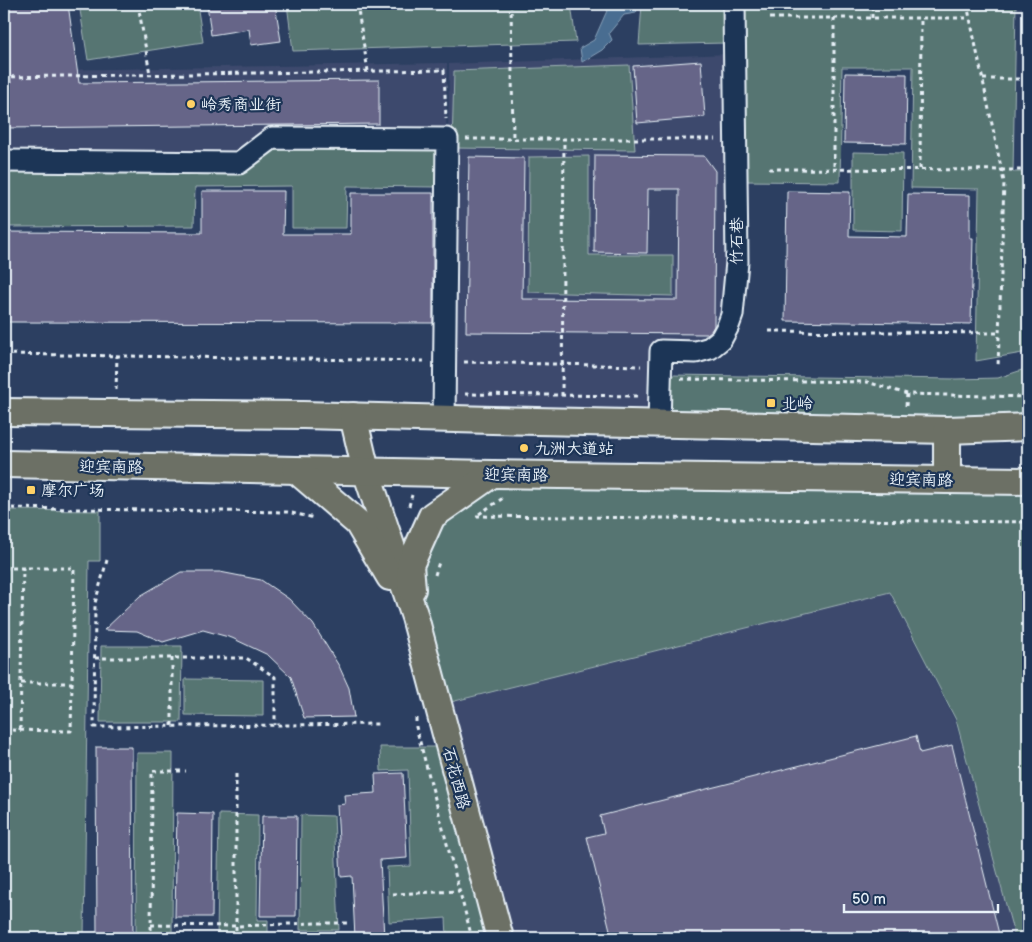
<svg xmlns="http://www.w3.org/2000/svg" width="1032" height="942" viewBox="0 0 1032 942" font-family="'Balsamiq Sans','LXGW WenKai TC',sans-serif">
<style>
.built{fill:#3d4a6d}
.green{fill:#567472;stroke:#9fb2b5}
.water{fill:#496d91;stroke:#89a2ba}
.building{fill:#666588;stroke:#e8f1f8}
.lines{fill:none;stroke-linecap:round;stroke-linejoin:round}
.minor-casing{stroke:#e8f1f8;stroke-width:25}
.major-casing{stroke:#e8f1f8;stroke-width:30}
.path{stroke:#e8f1f8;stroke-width:3;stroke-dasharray:4 4;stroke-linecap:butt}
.minor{stroke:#1d3557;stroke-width:21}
.major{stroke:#6c7065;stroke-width:26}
.poi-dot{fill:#ffd166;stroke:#1d3557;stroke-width:2}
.labels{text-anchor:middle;stroke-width:4.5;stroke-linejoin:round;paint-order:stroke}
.poi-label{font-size:16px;fill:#e8f1f8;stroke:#1d3557;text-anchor:start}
.street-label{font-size:16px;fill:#e8f1f8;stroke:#1d3557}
</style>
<rect width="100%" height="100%" fill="#2c3f61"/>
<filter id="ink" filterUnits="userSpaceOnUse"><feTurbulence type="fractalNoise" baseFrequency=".02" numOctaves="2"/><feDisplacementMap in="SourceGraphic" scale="10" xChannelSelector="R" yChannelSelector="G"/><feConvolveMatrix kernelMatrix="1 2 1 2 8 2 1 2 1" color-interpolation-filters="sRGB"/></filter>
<g filter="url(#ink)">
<g class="built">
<polygon points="732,54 736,262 721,338 661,350 658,423 445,418 449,64"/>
<polygon points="447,63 446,136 238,161 4,157 4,71"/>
<polygon points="889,592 955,721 1015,938 503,938 442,705"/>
</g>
<g class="green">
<polygon points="79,4 197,4 203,42 88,60"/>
<polygon points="287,4 571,4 576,42 293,51"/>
<polygon points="642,4 724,4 725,43 639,45"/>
<polygon points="743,4 1016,4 1013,172 1028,172 1028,352 976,361 979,189 911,188 913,67 842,67 840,182 745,181"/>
<polygon points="629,65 635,150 452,148 454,71"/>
<polygon points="277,147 437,147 437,187 347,186 346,228 292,228 292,186 195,187 194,226 4,227 4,167 244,169"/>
<polygon points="853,152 903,153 902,231 853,230"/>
<polygon points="589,156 589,255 673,255 673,296 528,292 529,157"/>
<polygon points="1028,368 1028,420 667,416 671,375 956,379 998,378"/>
<polygon points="493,475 1028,488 1028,938 1015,938 956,720 890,592 439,705 411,565 433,517"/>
<polygon points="4,510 100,511 100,561 89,561 84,938 4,938"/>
<polygon points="101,646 182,646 181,722 100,722"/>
<polygon points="185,679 263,680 263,716 185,715"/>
<polygon points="380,747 443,747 494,938 447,938 446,918 389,922 387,867 411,866 408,770 381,771"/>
<polygon points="137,753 173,753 172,938 136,938"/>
<polygon points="219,814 258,815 257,920 268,920 268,938 217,938"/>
<polygon points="301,815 334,816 339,930 300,930"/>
</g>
<polygon class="water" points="610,4 638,4 636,13 624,15 609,33 612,40 602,50 582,62 580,48 594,40"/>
<g class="building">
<polygon points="4,4 68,4 79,83 379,80 379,124 4,128 4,83 11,83 4,35"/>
<polygon points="207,4 275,4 281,41 251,45 249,29 211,35"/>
<polygon points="701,61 705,117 637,123 633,66"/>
<polygon points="845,73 907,74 906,144 844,143"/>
<polygon points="595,155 704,156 715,171 714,326 711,331 707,334 466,332 469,157 524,158 522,299 678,300 679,189 648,189 647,253 594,252"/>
<polygon points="202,191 284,191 283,234 351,234 351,193 433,193 433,323 4,322 4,232 202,233"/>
<polygon points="787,191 850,192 849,236 907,237 908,194 970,195 970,238 973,238 971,324 785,321"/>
<polygon points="181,572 220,572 261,580 289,599 313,624 339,666 349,688 354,717 304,718 291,677 268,655 232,638 203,630 163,642 137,631 104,630 140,596"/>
<polygon points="916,736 920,753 952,745 1000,938 612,938 587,837 604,833 600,816"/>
<polygon points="96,747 132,747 133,938 97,938"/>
<polygon points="403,773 407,858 380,860 384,938 355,938 352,876 341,877 337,805 345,804 344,795 376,793 375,774"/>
<polygon points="177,813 213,814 212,917 175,917"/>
<polygon points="262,816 297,816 296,916 260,916"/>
</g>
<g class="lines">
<g class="minor-casing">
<g id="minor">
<polyline points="4,161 239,163 272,138 447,139 444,419"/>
<polyline points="659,424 661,351 696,352 710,348 721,339 728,326 732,315 737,262 734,4"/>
</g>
</g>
<g class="major-casing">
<g id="major">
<polyline points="4,412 303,415 492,420 947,430 1028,427"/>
<polyline points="353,416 366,471 415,617 500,938"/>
<polyline points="947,430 947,480"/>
<polyline points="4,464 492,474 1028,481"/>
<polyline points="296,470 358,523 390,577"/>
<polyline points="412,589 410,565 432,516 492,474"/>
</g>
</g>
<g class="path">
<polyline points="138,4 150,74"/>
<polyline points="357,4 368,71"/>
<polyline points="511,4 513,139"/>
<polyline points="967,4 1004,182 998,368"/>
<polyline points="770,18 970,18"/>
<polyline points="834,18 834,169"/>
<polyline points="872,18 872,4"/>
<polyline points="4,77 444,70 446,119"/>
<polyline points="983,79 1028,79"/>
<polyline points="466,139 715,139"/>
<polyline points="769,169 1028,170"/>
<polyline points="920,169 921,18"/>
<polyline points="769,331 999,333"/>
<polyline points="4,354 426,361"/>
<polyline points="464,362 641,366"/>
<polyline points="681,379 867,382 907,394 1028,397"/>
<polyline points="116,390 117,356"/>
<polyline points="465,394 639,396"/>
<polyline points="562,396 564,139"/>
<polyline points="906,406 907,394"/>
<polyline points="1022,505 1028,508"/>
<polyline points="409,506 412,495"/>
<polyline points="4,508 287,512 315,518"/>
<polyline points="479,514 503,498"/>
<polyline points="476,516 1028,522"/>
<polyline points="107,560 95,603 94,727 381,724"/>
<polyline points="4,568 74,568 72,683 21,683"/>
<polyline points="435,575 439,562"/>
<polyline points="95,658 246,658 275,677 275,725"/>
<polyline points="416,718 416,727 472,938"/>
<polyline points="172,726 172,658"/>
<polyline points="4,730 71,731 72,683"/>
<polyline points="20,730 23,568"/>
<polyline points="393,894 459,891"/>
<polyline points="151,925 236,926 315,923 347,923"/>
<polyline points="151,938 152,771 186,771"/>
<polyline points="236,938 236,770"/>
</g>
<use href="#minor" class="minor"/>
<use href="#major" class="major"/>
</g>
</g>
<g class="poi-dot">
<circle cx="191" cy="104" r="5"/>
<rect x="766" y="398" width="10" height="10" rx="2.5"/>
<circle cx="524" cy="448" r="5"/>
<rect x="26" y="485" width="10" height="10" rx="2.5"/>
</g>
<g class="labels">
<g class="poi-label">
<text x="201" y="110">岭秀商业街</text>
<text x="781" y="409">北岭</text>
<text x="534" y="454">九洲大道站</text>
<text x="41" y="496">摩尔广场</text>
</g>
<g class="street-label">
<text transform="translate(736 241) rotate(-90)" y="6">竹石巷</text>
<text transform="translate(111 466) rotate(1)" y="6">迎宾南路</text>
<text transform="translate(516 474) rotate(1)" y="6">迎宾南路</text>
<text transform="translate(921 479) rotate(1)" y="6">迎宾南路</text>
<text transform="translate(457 778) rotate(75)" y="6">石花西路</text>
</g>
</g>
<rect width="1032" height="942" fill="none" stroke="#1d3557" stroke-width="20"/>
<rect x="10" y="10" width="1012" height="922" fill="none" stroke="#e8f1f8" stroke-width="2" filter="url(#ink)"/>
<path d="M844 904v8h154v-8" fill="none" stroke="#e8f1f8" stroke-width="2.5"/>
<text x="852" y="904" font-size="15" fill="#e8f1f8" stroke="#1d3557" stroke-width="4" paint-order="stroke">50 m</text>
</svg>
